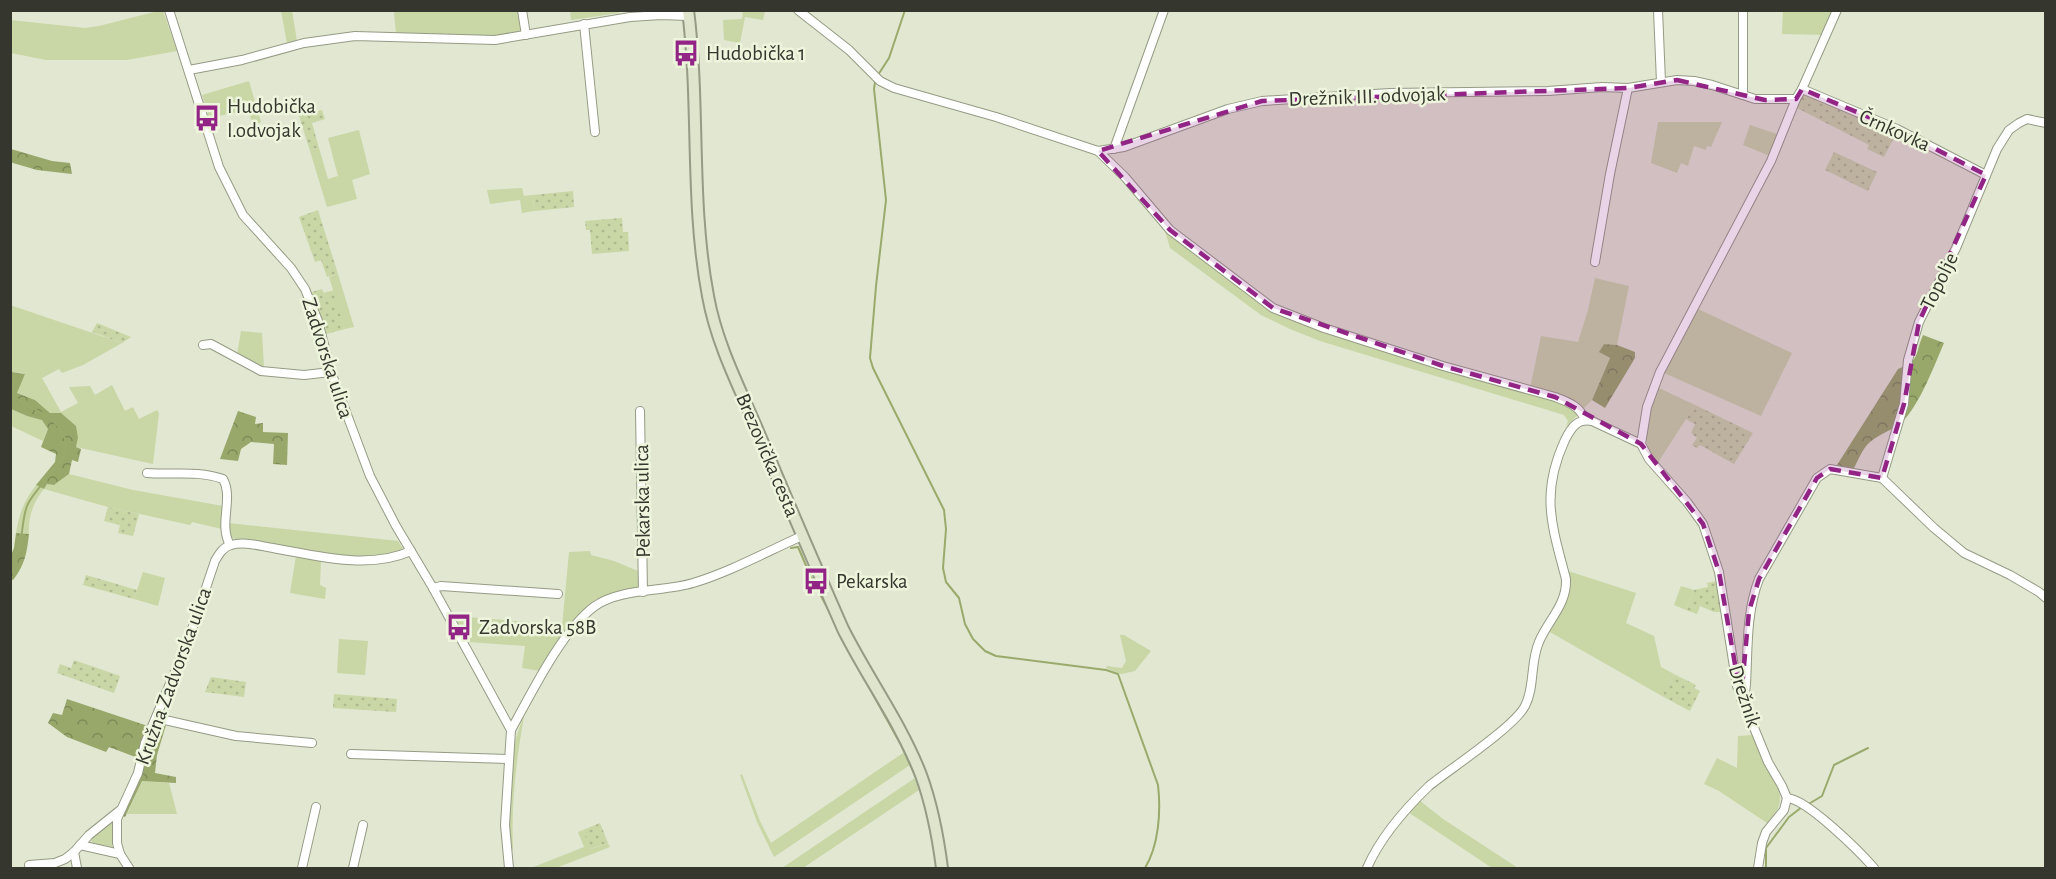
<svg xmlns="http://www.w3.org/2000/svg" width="2056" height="879" viewBox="0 0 2056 879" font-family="'Alegreya Sans',sans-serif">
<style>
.grass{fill:#c9d6a6}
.forest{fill:url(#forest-crowns)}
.garden{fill:url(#garden-dots)}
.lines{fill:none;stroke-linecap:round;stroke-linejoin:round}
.stream{stroke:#9aaa6c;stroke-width:2}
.minor-casing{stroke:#959b85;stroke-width:10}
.secondary-casing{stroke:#959b85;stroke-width:14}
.minor{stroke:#fff;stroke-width:8}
.secondary{stroke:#dfe5cc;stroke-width:10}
.marked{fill:#922485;fill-opacity:0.2;stroke:#922485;stroke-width:4.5;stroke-dasharray:12 8;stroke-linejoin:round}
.labels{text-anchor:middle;stroke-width:5;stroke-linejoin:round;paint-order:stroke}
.poi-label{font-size:21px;fill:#35372e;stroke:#eef5dd;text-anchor:start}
.street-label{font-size:21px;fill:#35372e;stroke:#eef5dd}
</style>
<defs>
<pattern id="forest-crowns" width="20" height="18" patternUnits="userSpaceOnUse" patternTransform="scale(1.5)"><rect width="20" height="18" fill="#98a86a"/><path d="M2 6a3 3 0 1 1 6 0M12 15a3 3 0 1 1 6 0" fill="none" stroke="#7d8a58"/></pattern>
<pattern id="garden-dots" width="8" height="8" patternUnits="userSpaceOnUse" patternTransform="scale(1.5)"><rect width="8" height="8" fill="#c9d6a6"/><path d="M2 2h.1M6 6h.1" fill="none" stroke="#adb88f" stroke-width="1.8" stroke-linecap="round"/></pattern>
</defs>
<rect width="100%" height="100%" fill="#e1e7d0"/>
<g class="grass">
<path d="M445 10 519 11 521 30C506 44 420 34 396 33L394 12Z"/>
<polygon points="158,11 163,11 177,51 127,60 46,60 11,53 11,20 85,28 99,26"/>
<polygon points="281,11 292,11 297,41 287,43"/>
<polygon points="570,11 619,11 619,13 571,20"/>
<polygon points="743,11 765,11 763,20 745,17 740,43 724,40 723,20 742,19"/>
<polygon points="1783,11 1834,11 1824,35 1782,34"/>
<polygon points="249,81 261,122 253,125 248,110 209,118 202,95"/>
<polygon points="1658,122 1722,122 1711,147 1707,146 1706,150 1694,146 1688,166 1681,163 1677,173 1651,163"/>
<polygon points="1750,125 1780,135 1770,156 1743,145"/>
<polygon points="359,130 370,174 352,180 357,199 327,207 310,151 319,148 328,179 338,176 328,138"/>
<polygon points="522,188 524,196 533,195 534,211 522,213 520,200 490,204 487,190"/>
<polygon points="1164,228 1258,301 1441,369 1555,401 1572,408 1578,415 1566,426 1568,421 1564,415 1320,341 1290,329 1261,315 1170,248"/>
<polygon points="338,274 354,327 345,329 329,277"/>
<polygon points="1595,278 1629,286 1617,345 1604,344 1600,352 1610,358 1592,400 1584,408 1572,401 1530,388 1541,336 1578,342 1588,310"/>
<polygon points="10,305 122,343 83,365 62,373 59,369 42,378 61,412 78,403 69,387 90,386 95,395 112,385 125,411 133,407 139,419 157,410 159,413 153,464 76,447 78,438 35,400 17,393 24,373 12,372 10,367"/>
<polygon points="1698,309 1792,353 1761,416 1664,373"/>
<polygon points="241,331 262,333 264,368 257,367 237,355"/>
<path d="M1659 388 1695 405 1657 464C1637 438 1649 415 1659 388Z"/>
<polygon points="11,409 27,416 42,419 48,429 43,441 11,426"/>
<path d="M69 474 133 490 223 506 222 529 192 522 190 525 108 507 44 489C33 502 28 517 29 534L16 533C19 514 24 501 36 485L44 489 47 484 54 485Z"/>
<path d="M228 523 398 541 403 549C359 566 307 550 262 542 251 540 239 541 230 537Z"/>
<path d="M590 551 591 555 614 561 638 571C639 574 640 582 639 585 637 591 603 595 595 600 576 613 554 651 540 671L522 668 525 646 468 642 454 616 528 622 562 627 569 552Z"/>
<polygon points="296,556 321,561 320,585 326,588 325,599 290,593"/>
<polygon points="1568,571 1636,593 1626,623 1654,636 1661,667 1674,674 1662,696 1548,631 1570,581"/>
<polygon points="143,572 165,578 158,606 134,599"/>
<polygon points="1681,586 1694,590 1686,610 1674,605"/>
<polygon points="1120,635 1124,635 1151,651 1135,671 1121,674 1106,668 1107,666 1122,668 1126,661"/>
<polygon points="339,639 368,641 365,675 337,673"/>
<path d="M524 716C516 763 511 802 513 849L511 851C507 811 507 752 524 716Z"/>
<path d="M1753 735 1779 790C1782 805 1777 813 1767 823L1719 791 1704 784 1717 758 1737 768 1738 736Z"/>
<polygon points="903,753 910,765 774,857 757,822 740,775 742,774 760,821 771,843"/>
<polygon points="915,778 919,790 803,868 782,868"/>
<polygon points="142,781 169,783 177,814 127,814"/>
<polygon points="1419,800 1443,819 1518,868 1492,868 1408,812"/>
<polygon points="110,823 113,824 112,847 92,843 91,837"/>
<polygon points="583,830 591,849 608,843 610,847 556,868 531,868 584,847 578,832"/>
</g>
<g class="forest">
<polygon points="11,149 52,161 70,163 72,174 37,170 13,163 11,162"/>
<path d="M1923 335 1944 343C1934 366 1920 404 1902 422 1893 430 1879 434 1870 442 1862 449 1858 461 1853 470L1837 465 1898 369C1921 359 1914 356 1923 335Z"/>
<polygon points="1604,344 1617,345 1635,352 1635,358 1605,408 1592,400 1610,358 1599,352"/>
<polygon points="12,372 25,374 17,393 35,400 50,413 61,413 76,426 78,438 76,447 81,449 78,462 72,460 69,474 54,485 47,484 44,489 36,485 55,462 56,454 41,447 48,429 42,420 27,416 11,409"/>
<polygon points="238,411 256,417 255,424 263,423 263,432 288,433 287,465 273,464 274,444 251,442 241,449 238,461 220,459"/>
<path d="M16 533 29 534C27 552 25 565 13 580L11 579V555L14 548Z"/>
<polygon points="67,699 148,726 138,758 109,747 106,752 67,737 48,723 53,713 62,715"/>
<polygon points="158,724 166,725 157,755 155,773 176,777 176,783 142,781 125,817 123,816 139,782"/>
</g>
<g class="garden">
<polygon points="1802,93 1897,132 1884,157 1867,149 1869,145 1797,108"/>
<polygon points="322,110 325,119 312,123 319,148 310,151 299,116"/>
<polygon points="1834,152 1877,172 1868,191 1825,170"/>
<polygon points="573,191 574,207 534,211 533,195"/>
<polygon points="318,210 338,274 327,277 321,260 315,262 299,217"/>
<polygon points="622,218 623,232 628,232 629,251 592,254 590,230 586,230 585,221"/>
<polygon points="322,289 324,293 334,290 345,329 326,334 317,304 312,292"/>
<polygon points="97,323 131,337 122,343 92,332"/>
<polygon points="1695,405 1753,433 1734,464 1700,445 1697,448 1692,445 1697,438 1691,433 1695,424 1686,419"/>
<polygon points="108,507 139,514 133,536 118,533 120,525 104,521"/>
<polygon points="86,575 137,590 134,599 83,585"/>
<polygon points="1717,581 1722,612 1714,612 1700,606 1697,614 1686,610 1694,590 1708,587 1707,583"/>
<polygon points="74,660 120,676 114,693 57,673 60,664 71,668"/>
<polygon points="1674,674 1696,685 1694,688 1700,691 1690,711 1662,696"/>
<polygon points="211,677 246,682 244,697 205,692"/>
<polygon points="334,694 397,699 396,712 333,708"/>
<polygon points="600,823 608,843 590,849 583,830"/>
</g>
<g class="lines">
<g class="stream">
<polyline points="878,75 889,58 905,10"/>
<path d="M875 82 874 89 886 200 876 286 870 358 873 368 944 510 946 529 943 568 946 582 959 598 965 624 973 639 985 651 996 656 1106 670 1118 674 1158 785C1161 811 1159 845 1145 868"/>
<polyline points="794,504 799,515"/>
<polyline points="791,548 798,547 811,577 829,611"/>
<path d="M10 562C25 548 20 524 27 506 38 479 89 453 53 421 41 410 23 406 11 394L15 376"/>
<polyline points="842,638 901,745 919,784"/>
<polyline points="1807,805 1822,796 1834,765 1868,748"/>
<polyline points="936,859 937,868"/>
<polyline points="1766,868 1766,848 1789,817 1802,807"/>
</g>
<g class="minor-casing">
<g id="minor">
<polyline points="169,10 219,167 243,215 291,268 305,289 318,321 331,372 370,476 396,526 433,588 511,730 505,825 509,868"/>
<polyline points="522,10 526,35"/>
<polyline points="798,10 849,50 880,81 894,88 996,117 1098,151 1124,147 1228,109 1262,101 1390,93 1548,91 1602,87 1628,88 1677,80 1694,81 1712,85 1755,99 1796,99"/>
<polyline points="1658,10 1661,82"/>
<polyline points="584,24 595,132"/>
<polyline points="189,70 242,60 304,43 355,36 495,40 630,17 661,15 688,16"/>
<polyline points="1802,89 1897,129 1986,175"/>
<polyline points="1743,95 1743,10"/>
<polyline points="1114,149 1164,10"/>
<path d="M1098 151 1125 177 1170 230 1273 308 1324 328 1443 366 1555 397C1568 402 1580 406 1585 420"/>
<polyline points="1595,262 1610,174 1628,88"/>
<polyline points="203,345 211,344 261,371 304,375 331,372"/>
<polyline points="640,411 643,592"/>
<path d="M147 473C172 475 198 470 223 479 234 499 218 524 230 545"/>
<polyline points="1882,478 1904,404 1908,360 1919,322 1956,248 1997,149 2009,130 2019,123 2027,119 2046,123"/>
<polyline points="433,588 441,586 558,594"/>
<path d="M1741 699 1745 693 1746 684C1748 648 1746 613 1759 579L1817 478 1830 469 1882 478 1934 528 1964 553 2010 575 2039 592 2046 598"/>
<polyline points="156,718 236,736 312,743"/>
<path d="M511 730C531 694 562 630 595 606 620 588 664 592 693 583 730 572 766 552 802 536"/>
<polyline points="351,754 508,759"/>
<path d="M1787 798C1807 799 1860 852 1874 868"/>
<polyline points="80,845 120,854"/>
<polyline points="74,852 77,868"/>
<polyline points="29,865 55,863 65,859 74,852 89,835 119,811"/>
<path d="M129 868 120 854 117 843V819L138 773 145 743 188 641 215 561C219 554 223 547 231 545 244 541 260 546 273 548 318 556 368 570 411 551"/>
<polyline points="302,868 316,807"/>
<polyline points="353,868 363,825"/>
<path d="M1367 868C1381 836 1404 810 1429 786 1450 769 1514 727 1525 706 1535 687 1530 662 1539 642 1548 620 1567 605 1566 579 1552 526 1540 494 1565 440 1571 428 1577 418 1592 421L1641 444"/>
<polyline points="1758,868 1762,843 1766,832 1784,810 1787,798 1782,786 1768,762 1737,686 1719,572 1703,524 1687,502 1649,459 1641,444 1647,407 1660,372 1771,161 1796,99 1802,89 1837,10"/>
</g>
</g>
<g class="secondary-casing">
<path id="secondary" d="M688 10C700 105 690 202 708 296 716 341 737 383 755 424 784 493 813 561 843 629 867 677 902 725 921 775 932 805 938 837 942 868"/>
</g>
<use href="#minor" class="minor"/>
<use href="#secondary" class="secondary"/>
</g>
<path class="marked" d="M1677 80 1765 100 1796 99 1802 89 1897 129 1986 175 1919 322 1904 404 1882 478 1830 469 1817 478 1759 579 1749 611 1741 699 1719 572 1703 524 1641 444 1555 397 1443 366 1273 308 1170 230 1098 151 1262 101 1628 88Z"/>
<defs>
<g id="bus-bare" transform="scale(2.07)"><path d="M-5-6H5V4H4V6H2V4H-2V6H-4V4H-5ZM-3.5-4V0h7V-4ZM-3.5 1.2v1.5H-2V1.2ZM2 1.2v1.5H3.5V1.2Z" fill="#922485" stroke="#eef5dd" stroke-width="2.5" paint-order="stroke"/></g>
</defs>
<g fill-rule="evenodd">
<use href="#bus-bare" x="686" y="53"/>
<use href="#bus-bare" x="207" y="118"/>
<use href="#bus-bare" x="816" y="581"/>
<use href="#bus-bare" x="459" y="627"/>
</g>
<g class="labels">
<g class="poi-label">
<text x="706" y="60">Hudobička 1</text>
<text x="227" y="113">Hudobička<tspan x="227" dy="24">I.odvojak</tspan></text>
<text x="836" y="588">Pekarska</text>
<text x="479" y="634">Zadvorska 58B</text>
</g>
<g class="street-label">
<text transform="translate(1367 96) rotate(-2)" y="7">Drežnik III. odvojak</text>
<text transform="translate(1895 130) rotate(24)" y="7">Črnkovka</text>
<text transform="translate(1939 281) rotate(-64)" y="7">Topolje</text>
<text transform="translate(328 358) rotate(72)" y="7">Zadvorska ulica</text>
<text transform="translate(768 455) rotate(67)" y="7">Brezovička cesta</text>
<text transform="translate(642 501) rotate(-91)" y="7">Pekarska ulica</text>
<text transform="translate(173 676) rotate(-70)" y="7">Kružna Zadvorska ulica</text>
<text transform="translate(1745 696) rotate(72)" y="7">Drežnik</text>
</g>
</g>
<rect width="2056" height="879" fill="none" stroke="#35372e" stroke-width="24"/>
</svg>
